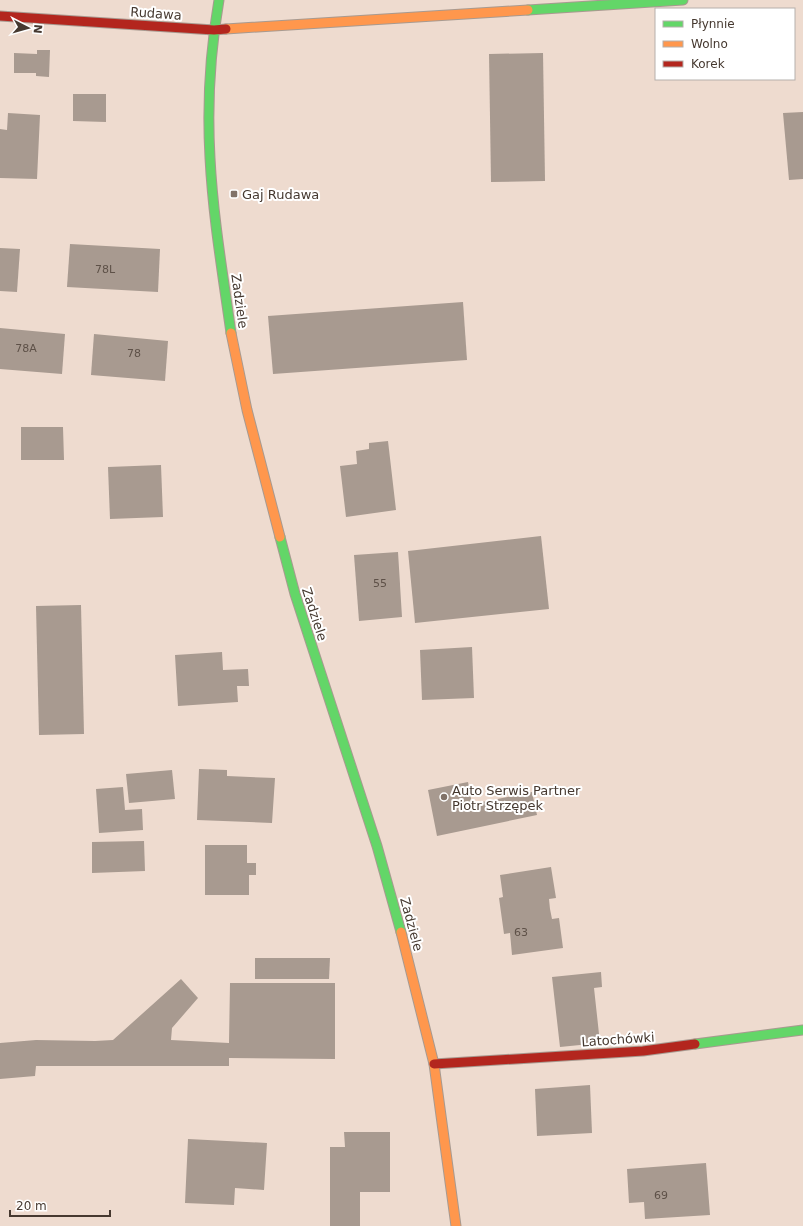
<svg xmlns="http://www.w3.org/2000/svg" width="803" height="1226" viewBox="0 0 803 1226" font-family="'DejaVu Sans',sans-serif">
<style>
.building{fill:#a89a90}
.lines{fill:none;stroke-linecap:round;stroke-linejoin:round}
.fast-casing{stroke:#a89a90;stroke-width:11}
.slow-casing{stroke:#a89a90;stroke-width:11}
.jam-casing{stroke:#a89a90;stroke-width:11}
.fast{stroke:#63d668;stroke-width:9}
.slow{stroke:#ff974d;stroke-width:9}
.jam{stroke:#b3261e;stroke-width:9}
.poi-dot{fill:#817268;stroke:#fff;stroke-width:1.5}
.labels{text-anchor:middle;stroke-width:4;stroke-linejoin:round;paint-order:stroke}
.number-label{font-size:11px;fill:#5e5148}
.street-label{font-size:13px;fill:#463930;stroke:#fff}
.poi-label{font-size:13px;fill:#463930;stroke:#fff;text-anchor:start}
</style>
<rect width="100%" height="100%" fill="#eedbcf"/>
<g class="building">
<polygon points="37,50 50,50 49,77 36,76 36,73 14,73 14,53 37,54"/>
<polygon points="543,53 545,181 491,182 489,54"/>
<polygon points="73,94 106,94 106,122 73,121"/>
<polygon points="803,112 803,179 789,180 783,113"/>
<polygon points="8,113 40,115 37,179 0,178 0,129 7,130"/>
<polygon points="70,244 160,249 158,292 67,287"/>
<polygon points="0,248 20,249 17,292 0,291"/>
<polygon points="463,302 467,360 273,374 268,316"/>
<polygon points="0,328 65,334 62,374 0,369"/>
<polygon points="94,334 168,341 165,381 91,375"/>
<polygon points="21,427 63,427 64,460 21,460"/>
<polygon points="388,441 396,510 346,517 340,466 357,464 356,451 369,449 369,443"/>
<polygon points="161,465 163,517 110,519 108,467"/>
<polygon points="541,536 549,609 415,623 408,551"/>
<polygon points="398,552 402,617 359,621 354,555"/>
<polygon points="81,605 84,734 39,735 36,606"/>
<polygon points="472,647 474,698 422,700 420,650"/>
<polygon points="222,652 223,670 248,669 249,686 237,686 238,702 178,706 175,655"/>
<polygon points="199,769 227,770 227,776 275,778 272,823 197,820"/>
<polygon points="172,770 175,799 129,803 126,774"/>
<polygon points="468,782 472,804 532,792 537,815 437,836 428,790"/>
<polygon points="123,787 125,810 142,809 143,830 99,833 96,789"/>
<polygon points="144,841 145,871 92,873 92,842"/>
<polygon points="205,845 247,845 247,863 256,863 256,875 249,875 249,895 205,895"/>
<polygon points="551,867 556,898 549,899 550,909 552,919 559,918 563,948 512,955 510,933 504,934 499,898 503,897 500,875"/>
<polygon points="255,958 330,958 329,979 255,979"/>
<polygon points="601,972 602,987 594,988 600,1043 560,1047 552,977"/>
<polygon points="181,979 198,998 172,1028 171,1040 229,1043 230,983 335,983 335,1059 229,1058 229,1066 36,1066 35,1076 0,1079 0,1043 36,1040 95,1041 113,1040"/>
<polygon points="590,1085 592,1133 537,1136 535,1089"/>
<polygon points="344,1132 390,1132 390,1192 360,1192 360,1226 330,1226 330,1147 345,1147"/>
<polygon points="188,1139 267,1143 264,1190 235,1188 234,1205 185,1203"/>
<polygon points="706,1163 710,1215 645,1219 644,1202 629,1203 627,1169"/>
</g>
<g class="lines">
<g class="fast-casing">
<g id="fast">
<path d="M219 0C210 52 207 105 210 158 213 217 223 275 231 333"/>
<polyline points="528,10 683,0"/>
<polyline points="280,537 295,594 377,846 401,932"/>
<polyline points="695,1044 803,1030"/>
</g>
</g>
<g class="slow-casing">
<g id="slow">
<polyline points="226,29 528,10"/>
<polyline points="231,333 247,410 280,537"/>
<polyline points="401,932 434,1064 456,1226"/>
</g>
</g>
<g class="jam-casing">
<g id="jam">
<polyline points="0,16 214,30 226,29"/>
<polyline points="434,1064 643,1051 695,1044"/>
</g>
</g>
<use href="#fast" class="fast"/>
<use href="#slow" class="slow"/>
<use href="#jam" class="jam"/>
</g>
<g class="poi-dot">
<rect x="230" y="190" width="8" height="8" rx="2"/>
<circle cx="444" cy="797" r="4"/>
</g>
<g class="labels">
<g class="number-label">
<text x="105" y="273">78L</text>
<text x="26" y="352">78A</text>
<text x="134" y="357">78</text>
<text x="380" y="587">55</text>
<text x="521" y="936">63</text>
<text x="661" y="1199">69</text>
</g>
<g class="street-label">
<text transform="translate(156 13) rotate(4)" y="5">Rudawa</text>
<text transform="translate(240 301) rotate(82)" y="5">Zadziele</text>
<text transform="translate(315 614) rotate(72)" y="5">Zadziele</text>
<text transform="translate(412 924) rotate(75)" y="5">Zadziele</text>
<text transform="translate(618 1039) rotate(-4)" y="5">Latochówki</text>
</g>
<g class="poi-label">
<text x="242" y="199">Gaj Rudawa</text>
<text x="452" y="795">Auto Serwis Partner<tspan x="452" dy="15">Piotr Strzępek</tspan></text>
</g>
</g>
<rect x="655" y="8" width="140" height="72" fill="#ffffff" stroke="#b5b0ac"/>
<rect x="663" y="21" width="20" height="6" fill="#63d668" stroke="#b5b0ac"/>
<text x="691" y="28" font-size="12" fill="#463930">Płynnie</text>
<rect x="663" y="41" width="20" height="6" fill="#ff974d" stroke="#b5b0ac"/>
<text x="691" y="48" font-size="12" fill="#463930">Wolno</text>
<rect x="663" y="61" width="20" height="6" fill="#b3261e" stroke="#b5b0ac"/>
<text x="691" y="68" font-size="12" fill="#463930">Korek</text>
<g transform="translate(28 28) rotate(96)" stroke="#ffffff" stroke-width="3" paint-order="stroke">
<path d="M0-3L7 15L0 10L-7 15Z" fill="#463930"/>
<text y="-6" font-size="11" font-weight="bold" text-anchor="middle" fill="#463930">N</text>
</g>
<path d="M10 1210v6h100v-6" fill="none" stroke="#463930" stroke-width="2"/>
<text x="16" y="1210" font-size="12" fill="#463930" stroke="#ffffff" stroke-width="3" paint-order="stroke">20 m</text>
</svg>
